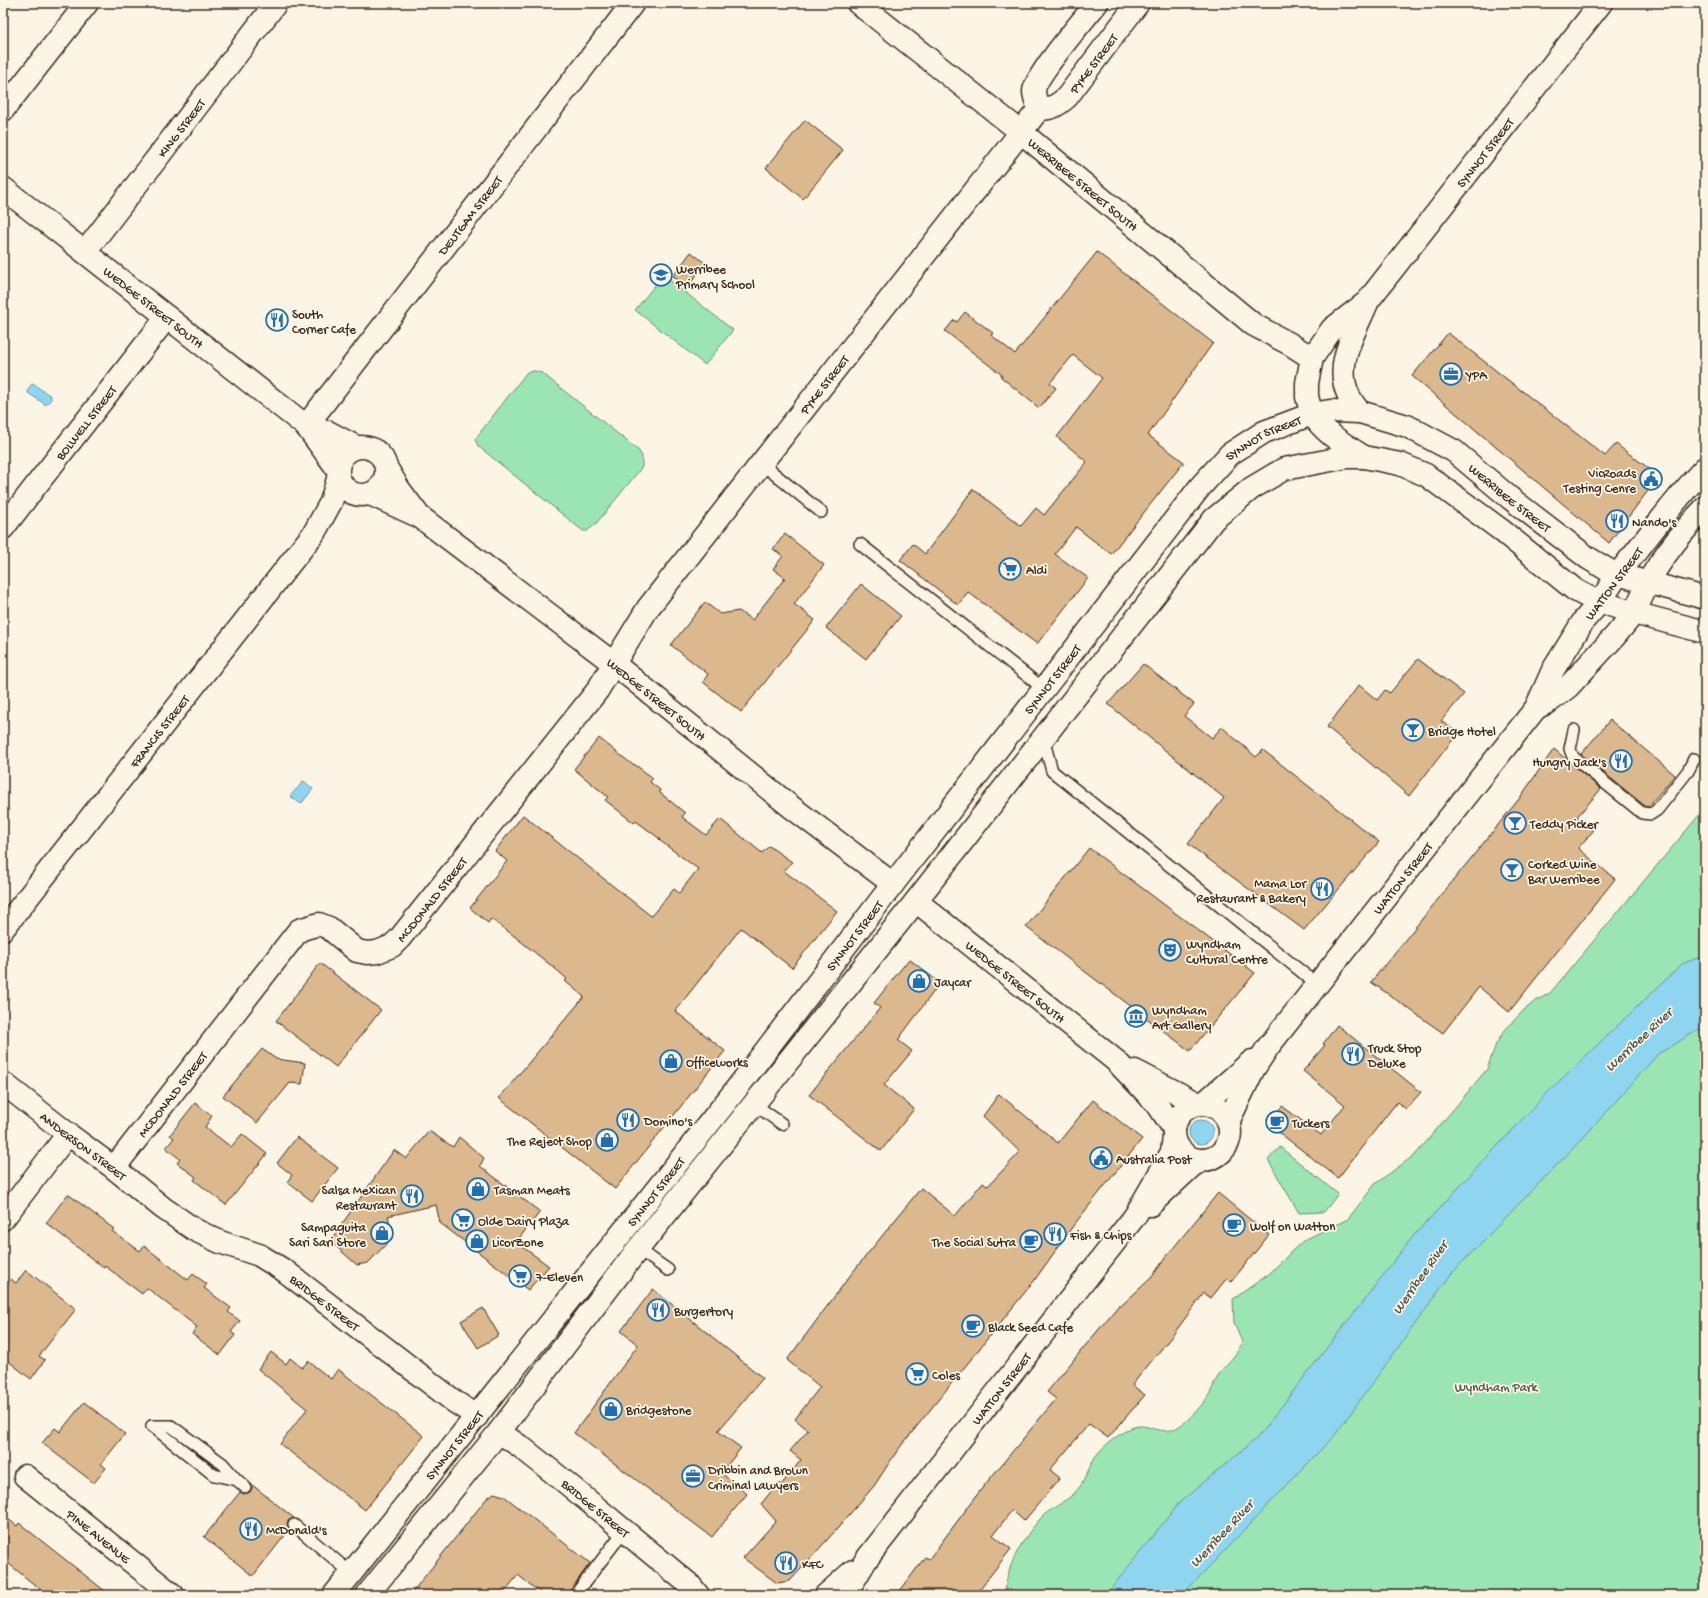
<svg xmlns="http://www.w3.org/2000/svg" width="1708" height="1598" viewBox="0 0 1708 1598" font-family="'Gochi Hand',sans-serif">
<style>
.green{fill:#9be5b4;stroke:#6b8869}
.water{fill:#8fd5f0;stroke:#6d919c}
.building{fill:#dcb88e;stroke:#3b2a1e}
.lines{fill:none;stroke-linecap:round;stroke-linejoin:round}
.lane-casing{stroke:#3b2a1e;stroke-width:14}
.street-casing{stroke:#3b2a1e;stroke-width:25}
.secondary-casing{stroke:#3b2a1e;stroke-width:25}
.highway-casing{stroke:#3b2a1e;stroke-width:25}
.lane{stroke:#fcf5e5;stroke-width:11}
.street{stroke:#fcf5e5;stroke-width:22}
.secondary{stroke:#fcf5e5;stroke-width:22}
.highway{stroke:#fcf5e5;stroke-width:22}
.labels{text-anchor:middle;stroke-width:3.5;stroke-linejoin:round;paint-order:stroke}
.street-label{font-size:13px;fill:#3b2a1e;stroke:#fcf5e5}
.poi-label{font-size:13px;fill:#3b2a1e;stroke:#fcf5e5;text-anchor:start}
.park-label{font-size:13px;fill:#535944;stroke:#fcf5e5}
.water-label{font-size:14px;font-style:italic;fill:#505552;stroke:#fcf5e5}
</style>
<rect width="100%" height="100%" fill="#fcf5e5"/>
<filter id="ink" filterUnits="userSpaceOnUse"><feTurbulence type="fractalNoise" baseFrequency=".025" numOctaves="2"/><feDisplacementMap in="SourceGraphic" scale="8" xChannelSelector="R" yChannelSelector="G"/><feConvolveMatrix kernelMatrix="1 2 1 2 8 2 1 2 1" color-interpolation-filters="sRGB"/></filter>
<g filter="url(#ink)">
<g class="green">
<polygon points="663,275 733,330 705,365 635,310"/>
<polygon points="535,371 542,373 638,450 642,456 642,467 595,525 587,531 583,531 478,446 475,439 527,372"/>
<path d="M1705 808V1595H1006C1002 1571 1027 1531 1044 1515 1055 1506 1068 1501 1078 1489 1086 1480 1088 1468 1095 1457 1102 1447 1112 1440 1122 1433 1145 1417 1152 1434 1171 1430 1184 1427 1204 1404 1210 1393 1214 1386 1216 1378 1221 1371 1229 1361 1238 1354 1242 1342L1234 1323 1233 1299 1269 1274 1292 1251 1304 1240 1348 1219 1375 1184 1416 1154 1487 1069 1496 1044 1504 1031 1523 1011 1534 1002 1550 993Z"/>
<polygon points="1280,1147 1338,1194 1324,1212 1299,1213 1268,1160"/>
</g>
<g class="water">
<path d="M32 384H35C38 389 46 392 51 396V399L46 405 28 393V389Z"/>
<polygon points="304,781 313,789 301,804 290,796"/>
<polygon points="1705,956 1705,1026 1658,1054 1585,1136 1452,1273 1335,1435 1182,1595 1106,1595 1179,1503 1257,1438 1415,1234 1547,1093 1683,963"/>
<circle cx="1201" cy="1132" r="12"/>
</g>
<g class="building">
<polygon points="805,120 843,150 803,199 766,168"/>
<polygon points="691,252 705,263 688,287 673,276"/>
<polygon points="1097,252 1213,343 1148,435 1184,462 1111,554 1076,527 1055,554 1088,578 1037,644 968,592 958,605 900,560 913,544 925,554 973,489 1021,526 1036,508 1044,515 1087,462 1057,437 1102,378 1073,355 1050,383 1056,388 1039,408 1001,377 1002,375 945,331 954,320 957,322 965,312 993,333 991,335 1015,354"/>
<polygon points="1448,333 1605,456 1616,444 1659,476 1609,543 1412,376"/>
<polygon points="785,534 824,565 794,604 815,620 741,712 703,682 708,674 671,645 705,602 720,614 739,611 752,620 785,578 773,569 783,556 773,549"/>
<polygon points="861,584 901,616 866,659 826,628"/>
<polygon points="1418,659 1464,694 1441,721 1458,733 1409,796 1327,727 1359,685 1377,700 1385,690 1390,693"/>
<polygon points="1143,664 1194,704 1184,716 1212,738 1222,727 1256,757 1263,750 1379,842 1304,930 1188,844 1224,798 1108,704"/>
<polygon points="1610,720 1675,775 1648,807 1645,806 1581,754"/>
<polygon points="599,738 633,765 634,764 653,778 650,782 660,790 659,792 685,813 682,817 706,835 720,819 762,853 769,846 792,862 784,871 837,911 792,968 741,928 675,1011 725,1051 615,1189 499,1098 584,997 565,981 567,979 558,971 509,932 491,919 488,923 470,908 507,861 495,851 523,815 651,916 674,889 679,893 698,869 659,840 660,839 636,821 634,823 605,800 608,797 574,769"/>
<polygon points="1554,749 1601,789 1577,817 1593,831 1578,848 1615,879 1509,1012 1479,987 1443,1033 1371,982 1519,799"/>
<polygon points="1089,848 1255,973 1190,1051 1026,927"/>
<polygon points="909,959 940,983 898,1040 912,1051 884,1085 914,1109 881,1151 809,1095 880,1008 874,1003"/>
<polygon points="320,963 381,1010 336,1067 276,1021"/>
<polygon points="1337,1025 1421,1092 1406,1109 1397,1102 1338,1178 1268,1124 1282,1106 1321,1135 1345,1105 1303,1071 1325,1045 1323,1044"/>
<polygon points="262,1049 276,1059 305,1063 302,1084 290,1083 257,1123 223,1096"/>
<polygon points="999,1094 1058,1143 1093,1100 1142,1139 1073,1226 1034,1281 897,1451 874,1486 837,1529 790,1581 777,1583 743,1558 776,1521 761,1504 778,1483 781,1485 801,1460 790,1451 808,1430 795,1419 820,1387 787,1360 852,1273 921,1188 955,1216 983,1182 988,1186 1020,1152 983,1116"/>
<polygon points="195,1103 212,1116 205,1127 231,1147 242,1134 267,1154 226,1205 194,1180 196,1177 177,1163 180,1159 166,1148 174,1138 170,1135"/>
<polygon points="429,1131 453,1147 459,1137 484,1158 480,1166 540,1212 516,1242 549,1266 528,1290 440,1223 436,1205 388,1216 393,1237 368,1263 357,1265 330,1241 394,1150 406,1159"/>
<polygon points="297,1137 338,1168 312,1201 287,1182 292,1175 277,1163"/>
<polygon points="1218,1193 1269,1235 1231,1282 1227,1278 1211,1298 1204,1293 1172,1336 1132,1385 1145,1395 1108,1438 1089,1424 1050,1470 1060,1478 1024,1521 1012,1510 993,1535 1011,1549 975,1595 897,1595 925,1557 929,1559 983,1487 1056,1399 1047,1392 1119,1305 1122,1305 1151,1278 1166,1257"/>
<polygon points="68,1194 114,1229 112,1231 140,1251 144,1246 188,1280 193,1274 207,1284 204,1288 231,1308 228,1312 240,1321 231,1332 235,1335 220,1355 192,1334 197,1327 147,1288 142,1294 105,1266 104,1268 46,1223"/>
<polygon points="26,1270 76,1309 39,1356 45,1360 31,1379 3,1357 3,1289 11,1279 16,1283"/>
<polygon points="653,1289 763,1378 718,1431 741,1448 721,1473 747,1494 712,1537 574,1433 638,1345 621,1331"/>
<polygon points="483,1308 499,1335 478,1348 461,1321"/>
<polygon points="271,1352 286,1364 290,1358 302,1368 308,1361 331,1379 338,1369 424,1436 365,1510 280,1444 307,1409 258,1369"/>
<polygon points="84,1402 125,1434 101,1464 106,1468 94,1483 42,1443 55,1428 60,1432"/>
<polygon points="251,1484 294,1518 289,1520 287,1523 289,1530 253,1576 204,1537 240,1492 244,1494 250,1492 252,1488"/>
<polygon points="494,1493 504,1496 590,1563 567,1595 543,1595 518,1575 502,1595 410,1595 487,1498"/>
<polygon points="3,1515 17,1526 19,1523 110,1595 47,1595 3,1559"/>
</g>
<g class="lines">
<g class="lane-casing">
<g id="lane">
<polyline points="761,463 821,512"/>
<polyline points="860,544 1044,689"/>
<polyline points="1574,730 1570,749 1573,757 1642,813 1651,814 1657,810 1688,771 1694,759"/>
<polyline points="1043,738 1052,771 1318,985"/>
<polyline points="754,1104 782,1124"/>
<polyline points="638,1249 668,1270"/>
<polyline points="152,1426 214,1475 237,1480 245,1487"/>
<polyline points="152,1426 171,1426 223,1464 237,1480"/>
<polyline points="294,1525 351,1573"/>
<polyline points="575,1595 624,1531"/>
</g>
</g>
<g class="street-casing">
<g id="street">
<path id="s1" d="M858 3 1021 132 1254 325 1290 344 1312 358"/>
<path id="s2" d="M1039 109C1052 109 1058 105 1067 97L1138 3"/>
<path d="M1039 109C1037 103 1034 97 1034 91 1035 76 1085 18 1097 3"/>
<polyline points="3,110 87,3"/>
<path id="s3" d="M3 188 306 426 337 468"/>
<path id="s4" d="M85 252 276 3"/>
<path d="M1360 412C1327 376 1351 341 1367 303"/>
<path id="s5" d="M1312 414 1307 397V383L1312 358 1332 329 1367 302 1601 3"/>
<path id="s6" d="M306 426 633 3"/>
<polyline points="306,426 328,432 356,447"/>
<circle cx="362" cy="471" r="24"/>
<path id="s7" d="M386 467 399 489 419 516 613 663 790 806 893 884"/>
<polyline points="370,494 418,516"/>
<path id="s8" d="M3 528 167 317"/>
<path d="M1618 574C1647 539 1673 501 1705 468"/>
<path d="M1648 583C1663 555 1683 531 1705 508"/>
<path id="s9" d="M916 901 1116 1061 1158 1105 1174 1129"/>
<path id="s10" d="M3 929 314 533 331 502 338 479"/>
<polyline points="1135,1071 1199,1104"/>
<path id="s11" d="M3 1083 68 1134 114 1168 163 1208 195 1230 220 1242 259 1255 285 1271 455 1402 477 1416"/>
<path id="s12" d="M114 1168 299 930 319 924 329 928 357 951 367 953 377 952 392 946 400 938 597 691 648 608 1039 109"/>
<polyline points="3,1219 68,1134"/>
<path id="s13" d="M499 1432 521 1447 564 1481 690 1585 698 1595"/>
<path id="s14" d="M25 1476 173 1595"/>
</g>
</g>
<g class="secondary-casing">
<g id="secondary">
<polyline points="1536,708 1550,701 1568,687 1615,636 1634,613 1648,583"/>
<polyline points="1203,1104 1252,1061"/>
<circle cx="1202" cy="1132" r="28"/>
<path id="s15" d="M1228 1122 1253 1070 1268 1047 1536 708 1553 670 1584 620 1600 602 1618 574"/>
<polyline points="1150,1205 1193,1165 1204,1160"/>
<polyline points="826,1595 853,1571"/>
<path id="s16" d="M845 1595 866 1560 1135 1216 1172 1152 1174 1137"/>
</g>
</g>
<g class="highway-casing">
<g id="highway">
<path d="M1312 414C1325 434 1344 444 1364 457"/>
<path id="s17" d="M334 1595 734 1092 893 884 1200 487 1230 454 1264 432 1312 414 1330 411 1360 412 1407 426 1454 451 1510 498 1588 558 1613 573 1705 598"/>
<polyline points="367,1595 499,1432 638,1249 916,901 1214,519 1252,488 1284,469 1347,457 1364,457 1400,464 1426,475 1501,530 1575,590 1592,599 1634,613 1705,632"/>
</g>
</g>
<use href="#lane" class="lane"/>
<use href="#street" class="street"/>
<use href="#secondary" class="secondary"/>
<use href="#highway" class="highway"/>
</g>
</g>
<defs>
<g id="school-ring" transform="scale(1.15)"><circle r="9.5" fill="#fcf5e5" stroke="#1f6fb2" stroke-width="1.5"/><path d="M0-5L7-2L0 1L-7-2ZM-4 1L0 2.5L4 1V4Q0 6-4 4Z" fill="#1f6fb2"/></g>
<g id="restaurant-ring" transform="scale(1.15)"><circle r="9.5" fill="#fcf5e5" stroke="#1f6fb2" stroke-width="1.5"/><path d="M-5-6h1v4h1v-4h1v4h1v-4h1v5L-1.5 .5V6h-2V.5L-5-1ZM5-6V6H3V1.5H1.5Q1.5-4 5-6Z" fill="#1f6fb2"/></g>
<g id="office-ring" transform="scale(1.15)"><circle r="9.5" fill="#fcf5e5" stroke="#1f6fb2" stroke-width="1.5"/><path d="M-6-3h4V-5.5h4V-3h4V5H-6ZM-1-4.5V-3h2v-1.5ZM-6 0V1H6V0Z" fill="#1f6fb2"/></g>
<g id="civic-ring" transform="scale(1.15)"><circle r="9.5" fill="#fcf5e5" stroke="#1f6fb2" stroke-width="1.5"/><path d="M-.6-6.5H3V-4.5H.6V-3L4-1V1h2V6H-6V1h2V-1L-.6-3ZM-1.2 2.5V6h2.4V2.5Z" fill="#1f6fb2"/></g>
<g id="supermarket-ring" transform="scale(1.15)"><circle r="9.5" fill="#fcf5e5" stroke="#1f6fb2" stroke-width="1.5"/><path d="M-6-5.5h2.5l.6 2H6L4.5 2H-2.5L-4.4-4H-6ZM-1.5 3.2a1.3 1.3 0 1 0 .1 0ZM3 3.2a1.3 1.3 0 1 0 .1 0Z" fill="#1f6fb2"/></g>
<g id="bar-ring" transform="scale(1.15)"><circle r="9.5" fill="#fcf5e5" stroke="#1f6fb2" stroke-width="1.5"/><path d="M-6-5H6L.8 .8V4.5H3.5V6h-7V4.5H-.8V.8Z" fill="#1f6fb2"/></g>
<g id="theatre-ring" transform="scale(1.15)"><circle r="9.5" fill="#fcf5e5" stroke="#1f6fb2" stroke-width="1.5"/><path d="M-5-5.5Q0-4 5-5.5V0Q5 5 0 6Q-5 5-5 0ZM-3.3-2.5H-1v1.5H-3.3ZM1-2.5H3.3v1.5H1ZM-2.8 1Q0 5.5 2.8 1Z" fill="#1f6fb2"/></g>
<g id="shop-ring" transform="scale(1.15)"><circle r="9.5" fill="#fcf5e5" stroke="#1f6fb2" stroke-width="1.5"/><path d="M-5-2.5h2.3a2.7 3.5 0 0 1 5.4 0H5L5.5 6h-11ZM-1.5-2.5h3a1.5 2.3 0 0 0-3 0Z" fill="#1f6fb2"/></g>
<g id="museum-ring" transform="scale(1.15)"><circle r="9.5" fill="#fcf5e5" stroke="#1f6fb2" stroke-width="1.5"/><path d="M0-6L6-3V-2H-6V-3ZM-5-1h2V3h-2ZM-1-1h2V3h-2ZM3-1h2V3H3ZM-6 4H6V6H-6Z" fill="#1f6fb2"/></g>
<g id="cafe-ring" transform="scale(1.15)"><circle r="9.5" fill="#fcf5e5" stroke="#1f6fb2" stroke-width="1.5"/><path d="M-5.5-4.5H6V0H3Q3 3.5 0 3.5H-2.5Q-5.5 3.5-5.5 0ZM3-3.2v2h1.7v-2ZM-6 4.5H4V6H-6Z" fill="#1f6fb2"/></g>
</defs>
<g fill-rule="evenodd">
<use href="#school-ring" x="661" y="275"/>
<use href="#restaurant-ring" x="277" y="320"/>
<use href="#office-ring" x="1451" y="374"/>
<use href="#civic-ring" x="1651" y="479"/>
<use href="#restaurant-ring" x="1617" y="521"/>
<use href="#supermarket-ring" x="1010" y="569"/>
<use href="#bar-ring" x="1413" y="730"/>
<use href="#restaurant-ring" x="1621" y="761"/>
<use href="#bar-ring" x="1515" y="823"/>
<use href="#bar-ring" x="1512" y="870"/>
<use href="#restaurant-ring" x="1322" y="889"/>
<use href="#theatre-ring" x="1170" y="950"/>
<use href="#shop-ring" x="919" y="981"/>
<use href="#museum-ring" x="1136" y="1016"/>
<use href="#restaurant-ring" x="1353" y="1054"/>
<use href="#shop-ring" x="671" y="1061"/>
<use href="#restaurant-ring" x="628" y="1120"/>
<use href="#cafe-ring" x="1277" y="1122"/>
<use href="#shop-ring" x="607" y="1140"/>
<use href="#civic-ring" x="1101" y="1158"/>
<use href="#shop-ring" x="478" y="1189"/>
<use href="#restaurant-ring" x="412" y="1196"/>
<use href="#supermarket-ring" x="463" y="1220"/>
<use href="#cafe-ring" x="1234" y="1225"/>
<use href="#shop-ring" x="382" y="1233"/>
<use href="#restaurant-ring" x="1055" y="1234"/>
<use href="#shop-ring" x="477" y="1241"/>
<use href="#cafe-ring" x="1031" y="1241"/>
<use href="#supermarket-ring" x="520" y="1276"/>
<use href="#restaurant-ring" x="658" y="1310"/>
<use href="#cafe-ring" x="973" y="1326"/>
<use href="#supermarket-ring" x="917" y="1374"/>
<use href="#shop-ring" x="611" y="1409"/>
<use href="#office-ring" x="693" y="1476"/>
<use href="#restaurant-ring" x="251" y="1529"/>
<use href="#restaurant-ring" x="786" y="1563"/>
</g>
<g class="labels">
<g class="street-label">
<text dy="5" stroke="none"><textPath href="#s2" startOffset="74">PYKE STREET</textPath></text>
<text dy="5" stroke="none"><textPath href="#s4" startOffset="157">KING STREET</textPath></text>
<text dy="5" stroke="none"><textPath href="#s5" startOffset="327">SYNNOT STREET</textPath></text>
<text dy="5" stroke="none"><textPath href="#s1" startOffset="289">WERRIBEE STREET SOUTH</textPath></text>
<text dy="5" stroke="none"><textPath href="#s6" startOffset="267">DEUTGAM STREET</textPath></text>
<text dy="5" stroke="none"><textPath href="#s3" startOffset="192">WEDGE STREET SOUTH</textPath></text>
<text dy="5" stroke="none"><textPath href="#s12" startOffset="1115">PYKE STREET</textPath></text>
<text dy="5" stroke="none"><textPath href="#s8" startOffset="134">BOLWELL STREET</textPath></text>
<text dy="5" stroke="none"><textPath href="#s17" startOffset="1488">SYNNOT STREET</textPath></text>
<text dy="5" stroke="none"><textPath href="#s17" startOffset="1766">WERRIBEE STREET</textPath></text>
<text transform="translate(1613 583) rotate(-53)" y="5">WATTON STREET</text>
<text dy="5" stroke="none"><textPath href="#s17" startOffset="1164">SYNNOT STREET</textPath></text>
<text dy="5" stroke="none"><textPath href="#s7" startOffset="359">WEDGE STREET SOUTH</textPath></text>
<text dy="5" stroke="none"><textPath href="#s10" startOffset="252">FRANCIS STREET</textPath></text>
<text dy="5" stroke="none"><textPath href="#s15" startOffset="301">WATTON STREET</textPath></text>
<text dy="5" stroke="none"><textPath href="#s12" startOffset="467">MCDONALD STREET</textPath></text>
<text dy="5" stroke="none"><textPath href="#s17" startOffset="840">SYNNOT STREET</textPath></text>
<text dy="5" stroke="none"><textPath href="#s9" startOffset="128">WEDGE STREET SOUTH</textPath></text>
<text dy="5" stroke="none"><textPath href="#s12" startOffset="94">MCDONALD STREET</textPath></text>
<text dy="5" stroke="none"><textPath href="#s11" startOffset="102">ANDERSON STREET</textPath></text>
<text dy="5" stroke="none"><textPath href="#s17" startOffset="516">SYNNOT STREET</textPath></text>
<text dy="5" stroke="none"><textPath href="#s11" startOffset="392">BRIDGE STREET</textPath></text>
<text dy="5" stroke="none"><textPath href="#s16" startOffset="259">WATTON STREET</textPath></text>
<text dy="5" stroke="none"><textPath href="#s17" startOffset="192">SYNNOT STREET</textPath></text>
<text dy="5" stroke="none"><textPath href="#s13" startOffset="123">BRIDGE STREET</textPath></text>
<text dy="5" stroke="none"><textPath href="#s14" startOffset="95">PINE AVENUE</textPath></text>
</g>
<g class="poi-label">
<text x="676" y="273">Werribee<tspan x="676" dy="15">Primary School</tspan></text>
<text x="292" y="318">South<tspan x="292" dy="15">Corner Cafe</tspan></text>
<text x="1466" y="379">YPA</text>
<text x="1636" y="477" text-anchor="end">VicRoads<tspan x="1636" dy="15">Testing Cenre</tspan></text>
<text x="1632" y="526">Nando's</text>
<text x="1026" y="574">Aldi</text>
<text x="1428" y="735">Bridge Hotel</text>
<text x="1606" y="766" text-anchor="end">Hungry Jack's</text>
<text x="1530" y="828">Teddy Picker</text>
<text x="1528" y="868">Corked Wine<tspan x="1528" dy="15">Bar Werribee</tspan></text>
<text x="1306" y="887" text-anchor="end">Mama Lor<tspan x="1306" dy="15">Restaurant &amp; Bakery</tspan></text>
<text x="1186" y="948">Wyndham<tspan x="1186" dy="15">Cultural Centre</tspan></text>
<text x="934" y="986">Jaycar</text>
<text x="1152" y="1014">Wyndham<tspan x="1152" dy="15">Art Gallery</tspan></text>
<text x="1368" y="1052">Truck Stop<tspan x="1368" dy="15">Deluxe</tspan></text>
<text x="686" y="1066">Officeworks</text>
<text x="644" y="1125">Domino's</text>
<text x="1292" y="1127">Tuckers</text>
<text x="592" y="1145" text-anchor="end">The Reject Shop</text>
<text x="1116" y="1163">Australia Post</text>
<text x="396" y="1194" text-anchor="end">Salsa Mexican<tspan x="396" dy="15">Restaurant</tspan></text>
<text x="494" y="1194">Tasman Meats</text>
<text x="478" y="1225">Olde Dairy Plaza</text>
<text x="1250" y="1230">Wolf on Watton</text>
<text x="366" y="1231" text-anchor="end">Sampaguita<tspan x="366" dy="15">Sari Sari Store</tspan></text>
<text x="1070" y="1239">Fish &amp; Chips</text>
<text x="492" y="1246">LicorZone</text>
<text x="1016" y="1246" text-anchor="end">The Social Sutra</text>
<text x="536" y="1281">7-Eleven</text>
<text x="674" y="1315">Burgertory</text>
<text x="988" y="1331">Black Seed Cafe</text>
<text x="932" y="1379">Coles</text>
<text x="626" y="1414">Bridgestone</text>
<text x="708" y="1474">Dribbin and Brown<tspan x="708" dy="15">Criminal Lawyers</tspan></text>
<text x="266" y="1534">McDonald's</text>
<text x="802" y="1568">KFC</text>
</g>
<g class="park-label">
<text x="1496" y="1391">Wyndham Park</text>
</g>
<g class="water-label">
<text transform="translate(1638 1039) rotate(-43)" y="5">Werribee River</text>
<text transform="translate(1419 1277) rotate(-55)" y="5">Werribee River</text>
<text transform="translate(1221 1533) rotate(-47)" y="5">Werribee River</text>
</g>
</g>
<rect width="1708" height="1598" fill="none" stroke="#fcf5e5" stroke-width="16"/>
<rect x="8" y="8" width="1692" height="1582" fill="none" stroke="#3b2a1e" stroke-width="1.5" filter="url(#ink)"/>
</svg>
